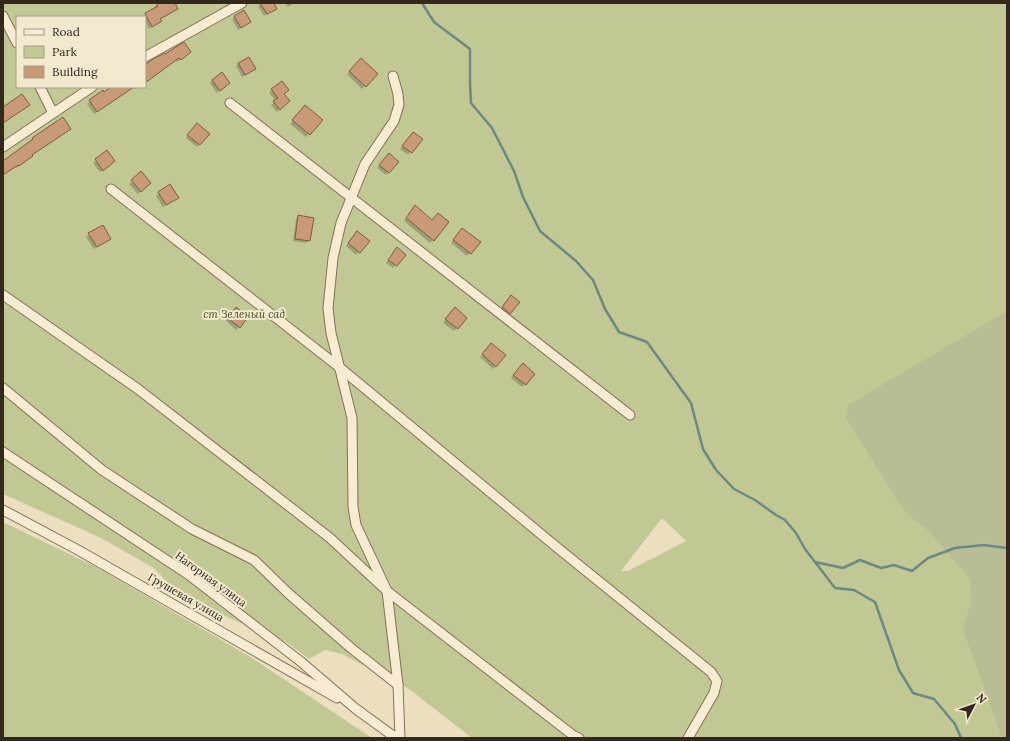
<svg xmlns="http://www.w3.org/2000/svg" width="1010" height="741" viewBox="0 0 1010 741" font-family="Lora,serif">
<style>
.green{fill:#c1c894;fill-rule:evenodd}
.cemetery{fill:#b8bd94}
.shadow{fill:#0003}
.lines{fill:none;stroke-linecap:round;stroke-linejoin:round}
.stream{stroke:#6a8a83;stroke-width:2.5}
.building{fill:#c89a77;stroke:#815b40}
.minor-casing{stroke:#837059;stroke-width:11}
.minor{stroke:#f7ecd2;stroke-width:9}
.labels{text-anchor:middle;stroke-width:4;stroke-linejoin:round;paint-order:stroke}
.park-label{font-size:11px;font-style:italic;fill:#434f24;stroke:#f3e9cf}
.street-label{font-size:11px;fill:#33281c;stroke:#f3e9cf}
</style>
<rect width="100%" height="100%" fill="#ebdfc0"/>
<g class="green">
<path d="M3 3H1007V738H472L409 689 342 654 325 650 309 659 285 641 277 639 202 606 168 583 154 568 99 537 3 494ZM17 17H145V87H17ZM662 518 686 541 628 571H621Z"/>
<polygon points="3,522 98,568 252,658 372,738 3,738"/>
</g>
<polygon class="cemetery" points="1007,311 1007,738 1002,738 963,629 971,602 970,579 929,531 906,513 889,487 846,418 848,405"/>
<g class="shadow">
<polygon points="159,3 173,3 160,19 160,21 149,29 145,21 145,17 143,17 155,9 154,7"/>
<polygon points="261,3 273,3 276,8 264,16 258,6"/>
<polygon points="285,3 294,3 288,7"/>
<polygon points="244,11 250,22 238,30 232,19"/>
<polygon points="187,55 177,62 176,60 145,82 145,67"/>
<polygon points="361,59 376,74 362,89 347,74"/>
<polygon points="239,63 252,71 242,77 236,66"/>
<polygon points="212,80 229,83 217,93 210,83"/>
<polygon points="281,82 283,94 286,104 277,112 271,105 276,101 269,93"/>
<polygon points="111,87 138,87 135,89 134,87 94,114 87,104"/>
<polygon points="302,109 321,120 306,137 290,124"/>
<polygon points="62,119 29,159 16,168 15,167 3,175 3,162 33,139"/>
<polygon points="194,127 208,134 197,147 186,138"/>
<polygon points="410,136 421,139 408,155 400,149"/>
<polygon points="107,152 111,164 100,172 93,163"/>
<polygon points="386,157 398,162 386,175 377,168"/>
<polygon points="141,173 147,186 138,194 129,184"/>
<polygon points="159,193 178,198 163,207 156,196"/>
<polygon points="412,209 432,221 433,240 430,243 404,221"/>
<polygon points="299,216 309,240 306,243 293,241 296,219"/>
<polygon points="460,232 479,242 467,256 451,243"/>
<polygon points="89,234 107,241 94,249 86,237"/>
<polygon points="355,235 368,242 356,255 346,246"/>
<polygon points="395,251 405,255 393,268 386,263"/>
<polygon points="511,296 509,313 507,316 500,310"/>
<polygon points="233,311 239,327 236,330 226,321"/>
<polygon points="452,311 466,318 454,331 443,323"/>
<polygon points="489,347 496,366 493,369 480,357"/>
<polygon points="520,367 534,374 522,387 511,378"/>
</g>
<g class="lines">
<g class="stream">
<polyline points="422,3 434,22 470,49 470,83 471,103 492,128 514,171 523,197 540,231 576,261 593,280 605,309 619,332 647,342 691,403 703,449 716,470 734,489 755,500 776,515 785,520 796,533 805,549 835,588 854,590 875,602 899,670 913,693 934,699 955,724 961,738"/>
<polyline points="815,562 843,568 860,560 881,568 894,565 912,571 928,558 955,548 984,545 1007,548"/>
</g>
</g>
<g class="building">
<polygon points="156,3 175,3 178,9 160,19 162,21 152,27 145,13 158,6"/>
<polygon points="260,3 274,3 277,9 267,14"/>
<polygon points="244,10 251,22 241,28 234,16"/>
<polygon points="184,42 191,52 181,60 179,58 145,83 145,65 153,59 165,53 165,54"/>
<polygon points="249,57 256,69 245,75 238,63"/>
<polygon points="361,58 378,74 366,87 349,71"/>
<polygon points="222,72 230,83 220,91 212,80"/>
<polygon points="282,81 289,90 284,94 290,101 280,110 273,101 278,98 271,89"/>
<polygon points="110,87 134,87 97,112 89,100 103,90 104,92"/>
<polygon points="22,94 30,105 3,123 3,107"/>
<polygon points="305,105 323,120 310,135 292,120"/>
<polygon points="63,117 71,129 32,155 33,156 19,166 18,165 3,175 3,161 33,139 32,138"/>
<polygon points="197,123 210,134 200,145 187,135"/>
<polygon points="413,132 423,139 412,153 402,146"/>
<polygon points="107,150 115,161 103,171 95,159"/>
<polygon points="389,153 399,162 389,173 379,165"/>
<polygon points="141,171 151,183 141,192 131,180"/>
<polygon points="170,184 179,198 166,205 158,192"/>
<polygon points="415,205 432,220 438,213 449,222 434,241 406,218"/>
<polygon points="298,215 314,218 310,241 295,239"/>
<polygon points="103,225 111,239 97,247 88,233"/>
<polygon points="462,228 481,242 471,254 453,240"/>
<polygon points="357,231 370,241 360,253 348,243"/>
<polygon points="397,247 406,255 397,266 388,260"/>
<polygon points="511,295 520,302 510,314 502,307"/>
<polygon points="236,307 248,317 240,328 228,318"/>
<polygon points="455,307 467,318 458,329 445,319"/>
<polygon points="491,343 506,355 496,367 482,354"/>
<polygon points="523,363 535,374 526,385 513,375"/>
</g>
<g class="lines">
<g class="minor-casing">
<g id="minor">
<polyline points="3,16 17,43"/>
<polyline points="145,57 242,3"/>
<polyline points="393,76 398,94 399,105 394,121 365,164 341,223 333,258 328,308 331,333 352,418 353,507 356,525 387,591 398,685 400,738"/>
<polyline points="40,87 53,113"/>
<polyline points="230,103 630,415"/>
<polyline points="3,147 92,87"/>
<polyline points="111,189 339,367 559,549 711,672 717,681 714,693 688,738"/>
<polyline points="3,295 138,389 330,538 387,591 574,736 579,738"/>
<polyline points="3,388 102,470 192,529 254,560 288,593 351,648 398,685"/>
<polyline points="3,452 189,575 300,661 356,709 396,738"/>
<polyline points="3,510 78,550 337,698"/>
</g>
</g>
<use href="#minor" class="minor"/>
</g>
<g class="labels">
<g class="park-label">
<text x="244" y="318">ст Зеленый сад</text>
</g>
<g class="street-label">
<text transform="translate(211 579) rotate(36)" y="4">Нагорная улица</text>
<text transform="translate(186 597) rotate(30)" y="4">Грушевая улица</text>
</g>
</g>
<rect width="1010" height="741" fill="none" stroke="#33281c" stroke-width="8"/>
<rect x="16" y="16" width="130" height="72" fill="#f3e9cf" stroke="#a69c87"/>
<rect x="24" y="29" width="20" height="6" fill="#f7ecd2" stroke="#a69c87"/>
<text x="52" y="36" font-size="12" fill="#33281c">Road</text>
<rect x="24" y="46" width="20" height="12" fill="#c1c894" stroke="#a69c87"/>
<text x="52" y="56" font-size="12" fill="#33281c">Park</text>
<rect x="24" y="66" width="20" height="12" fill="#c89a77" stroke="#a69c87"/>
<text x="52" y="76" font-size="12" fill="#33281c">Building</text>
<g transform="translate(974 705) rotate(49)" stroke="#f3e9cf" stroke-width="3" paint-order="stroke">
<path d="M0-3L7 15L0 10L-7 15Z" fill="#33281c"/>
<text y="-6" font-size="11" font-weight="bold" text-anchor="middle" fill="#33281c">N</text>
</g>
</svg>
